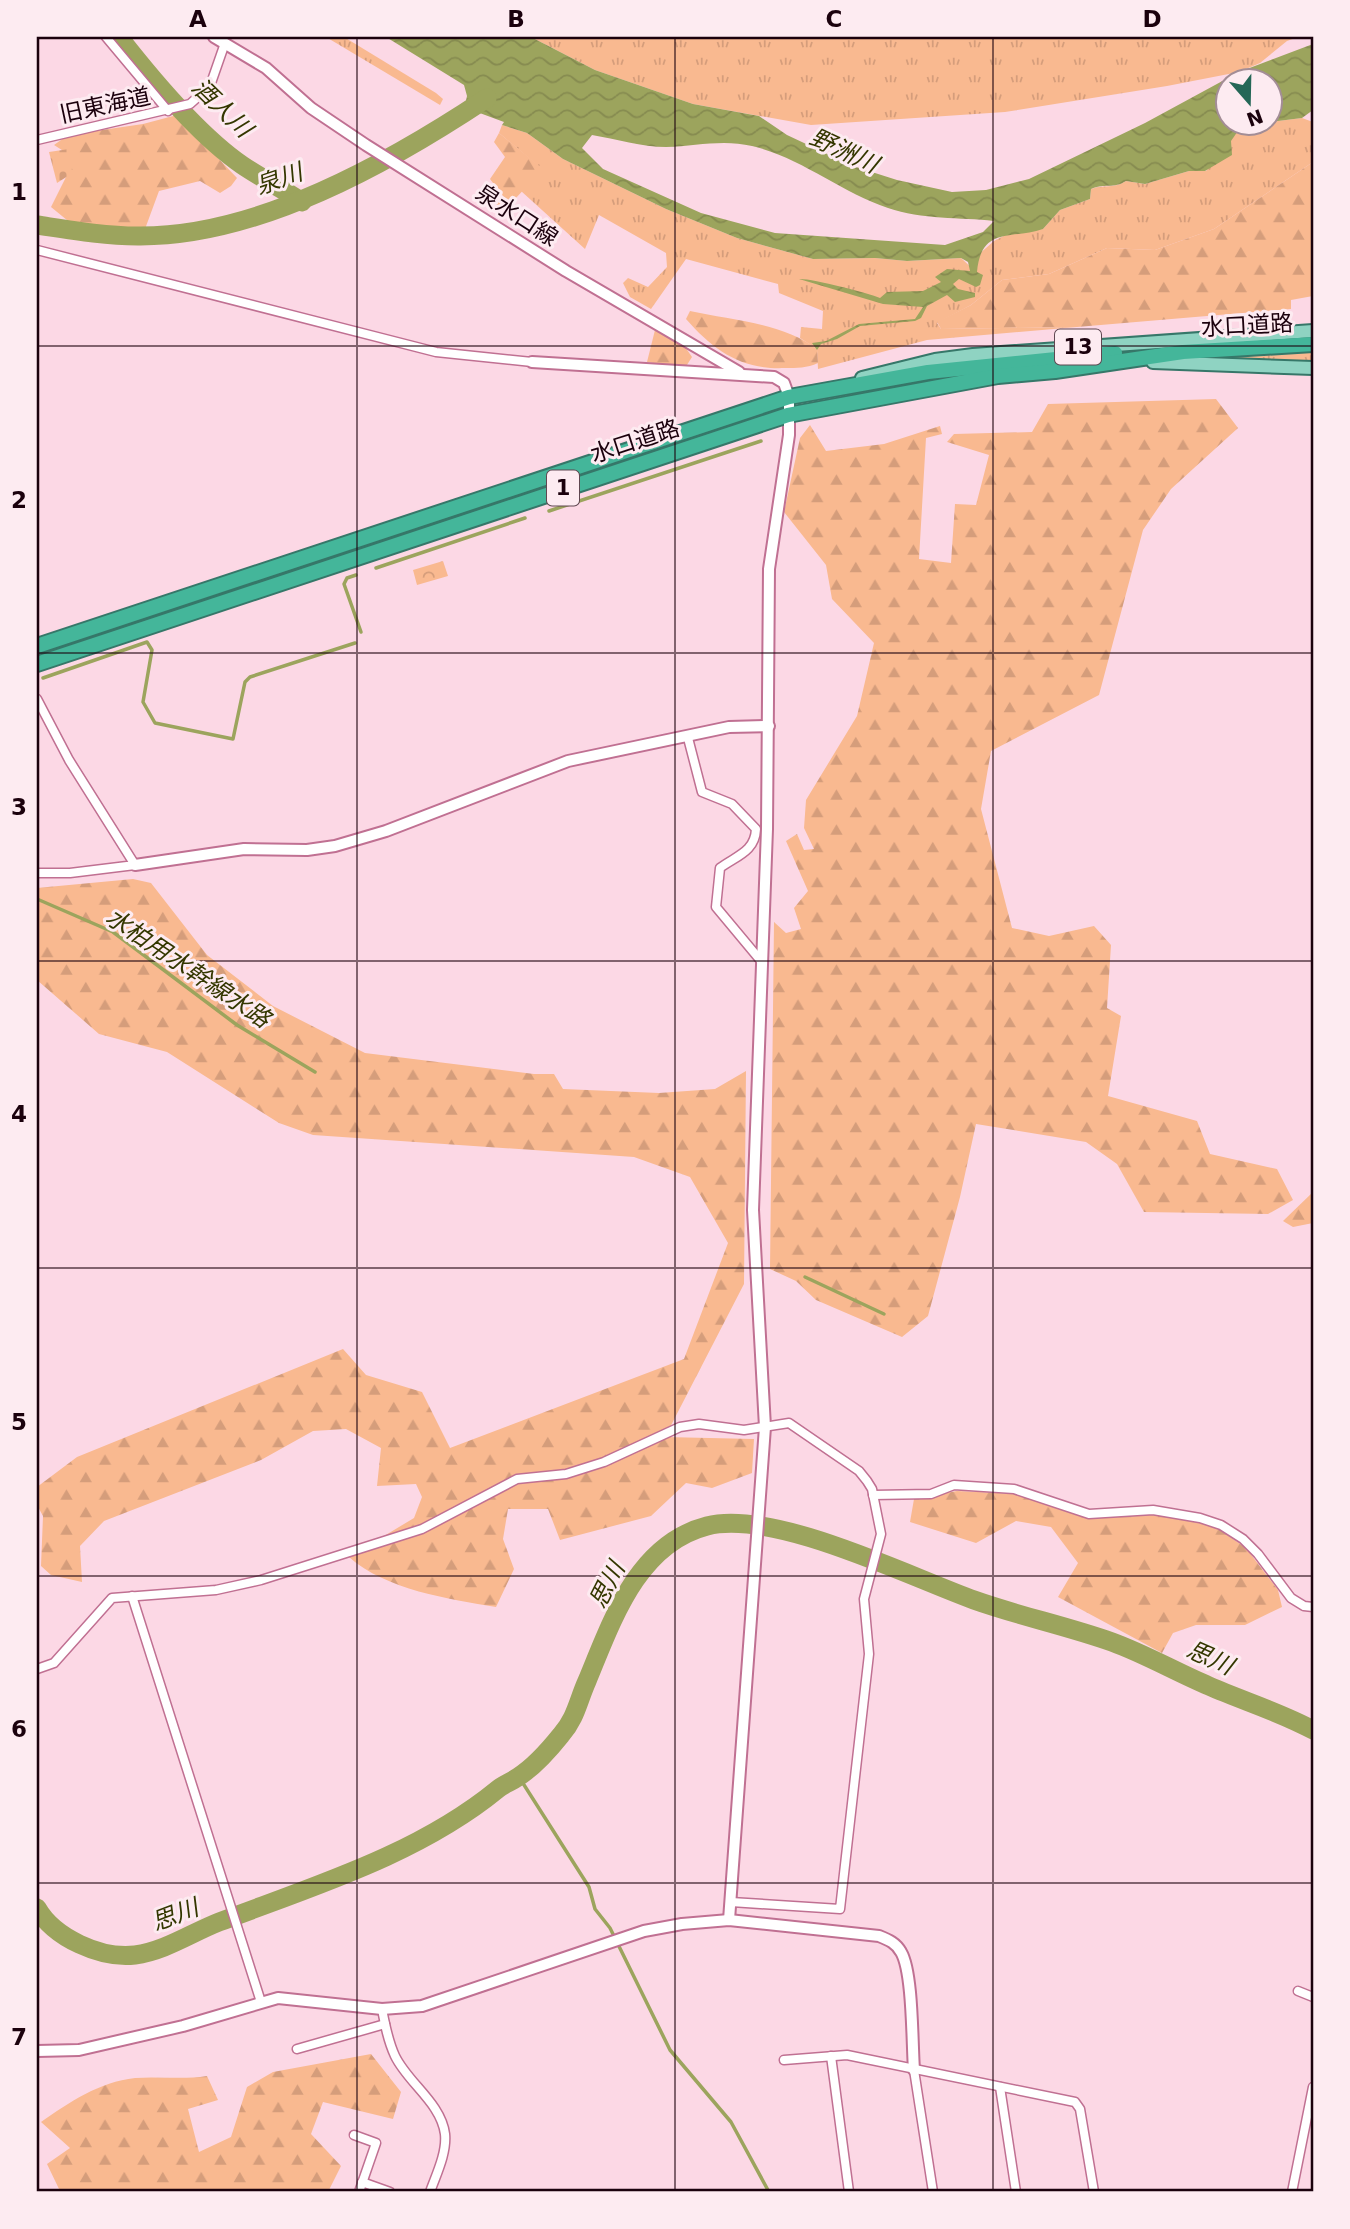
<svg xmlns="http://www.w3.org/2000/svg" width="1350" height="2229" viewBox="0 0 1350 2229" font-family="'DejaVu Sans','Noto Sans JP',sans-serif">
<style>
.grass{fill:url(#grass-tufts)}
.forest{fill:url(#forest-firs)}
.cemetery{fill:url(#cemetery-stones)}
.park{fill:url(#park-crowns)}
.water{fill:url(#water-waves);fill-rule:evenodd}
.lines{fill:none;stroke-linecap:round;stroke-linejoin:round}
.stream{stroke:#9ca45d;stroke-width:3.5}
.river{stroke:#9ca45d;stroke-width:19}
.street-casing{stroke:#c07092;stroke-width:11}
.secondary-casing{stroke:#c07092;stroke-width:14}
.primary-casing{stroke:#367769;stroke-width:16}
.highway-casing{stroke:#367769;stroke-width:18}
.street{stroke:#fff;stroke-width:8}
.secondary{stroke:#fff;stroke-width:10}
.primary{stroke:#8fd3c2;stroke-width:12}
.highway{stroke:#44b69a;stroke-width:14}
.grid{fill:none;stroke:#1b010d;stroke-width:2;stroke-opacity:0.55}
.labels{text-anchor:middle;stroke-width:6;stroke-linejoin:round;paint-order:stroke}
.shield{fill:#fdebf1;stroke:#5f4751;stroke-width:2}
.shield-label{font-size:21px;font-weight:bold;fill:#1b010d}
.street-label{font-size:23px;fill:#1b010d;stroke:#fdebf1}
.water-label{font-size:24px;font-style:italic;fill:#343700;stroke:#fdebf1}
.neatline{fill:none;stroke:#1b010d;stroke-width:2.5}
.grid-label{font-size:23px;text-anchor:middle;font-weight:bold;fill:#1b010d}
</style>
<defs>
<pattern id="grass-tufts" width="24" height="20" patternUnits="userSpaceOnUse" patternTransform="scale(1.75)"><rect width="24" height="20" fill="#f9b990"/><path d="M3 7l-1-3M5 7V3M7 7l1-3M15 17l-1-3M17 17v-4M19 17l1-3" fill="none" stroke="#d59d7b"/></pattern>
<pattern id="forest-firs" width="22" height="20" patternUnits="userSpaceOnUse" patternTransform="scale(1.75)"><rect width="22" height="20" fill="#f9b990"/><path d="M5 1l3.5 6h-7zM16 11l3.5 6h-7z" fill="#d59d7b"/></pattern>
<pattern id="cemetery-stones" width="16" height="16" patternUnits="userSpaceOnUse" patternTransform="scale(1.75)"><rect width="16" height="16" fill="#f9b990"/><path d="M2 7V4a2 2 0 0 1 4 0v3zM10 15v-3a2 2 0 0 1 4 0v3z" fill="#d59d7b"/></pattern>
<pattern id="park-crowns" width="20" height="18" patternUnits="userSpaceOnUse" patternTransform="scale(1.75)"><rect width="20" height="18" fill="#f9b990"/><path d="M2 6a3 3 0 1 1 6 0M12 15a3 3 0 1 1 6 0" fill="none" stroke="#d59d7b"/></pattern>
<pattern id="water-waves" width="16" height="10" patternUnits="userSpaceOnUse" patternTransform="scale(1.75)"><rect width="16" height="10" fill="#9ca45d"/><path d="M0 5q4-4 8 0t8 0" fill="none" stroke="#868b50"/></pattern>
</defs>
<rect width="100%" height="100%" fill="#fcd8e5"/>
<g class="grass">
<polygon points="326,37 344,37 436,93 443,99 440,105"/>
<polygon points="531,37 1298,37 1287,41 1260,63 1239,72 1167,86 1005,112 811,125 693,104 595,70"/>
<path d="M1302 118 1313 122V162L1214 229 1155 250 1107 248 1049 274 1002 280 971 305 937 323 941 329 1077 327 927 340 818 369 817 349 800 338 801 327 822 329 823 311 779 293 778 284 686 259 651 309 630 297 623 283 628 278 648 287 667 267 666 253 599 215 585 249 521 191 542 169 499 133 502 125 527 133 563 159 666 209 737 238 813 259 875 258 907 261 961 258 976 272 978 255 994 241 1011 232 1043 229 1060 210 1090 199 1091 189C1104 184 1114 189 1126 181L1145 184 1189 171H1206L1238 131 1262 123Z"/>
<polygon points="1313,336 1313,366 1193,359 1194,357 1287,354 1286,337"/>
</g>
<g class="forest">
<polygon points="177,115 237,178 231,186 220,193 200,181 159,191 145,229 73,225 51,207 72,165 65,152 54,145 68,135 143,124"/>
<polygon points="499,133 543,169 502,213 494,208 503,196 490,179 505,157 494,142"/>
<polygon points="1313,162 1313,296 1291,300 1291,309 1077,327 941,329 937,322 971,305 1002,280 1049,274 1107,248 1155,250 1214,229"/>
<path d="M690 311C731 320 783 323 817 349L818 363C807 368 797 368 785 368 742 370 714 351 686 319Z"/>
<polygon points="655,330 683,344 692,357 685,368 647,362"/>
<polygon points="1216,399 1238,428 1171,489 1143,530 1099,695 991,751 981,809 1012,928 1049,936 1094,926 1111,945 1107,1008 1121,1016 1108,1096 1197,1121 1210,1154 1277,1169 1293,1200 1268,1214 1144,1212 1117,1164 1086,1142 976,1124 960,1197 928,1316 902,1337 816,1300 796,1281 770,1269 774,922 786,933 801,929 794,908 808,891 786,841 797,834 804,850 814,849 804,828 806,800 857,716 874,643 832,599 826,565 784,512 800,438 810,425 826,451 884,444 940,426 942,434 926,438 919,559 951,563 955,504 976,505 989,455 947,442 954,434 1032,432 1048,404"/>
<path d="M133 879 151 883 207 955 273 1006 365 1053 534 1074H554L563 1089 659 1093 715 1089 746 1071 744 1284 665 1437 754 1439 752 1473 712 1488 686 1483 651 1516 560 1540 548 1509H508L503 1539 514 1569 496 1607C449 1599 386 1590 349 1557L414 1518 422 1497 416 1484 377 1486 381 1448 346 1429 313 1431 261 1460 104 1521 80 1546 82 1582 51 1575 41 1566 43 1516 37 1505V1487L77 1457 343 1349 366 1375 422 1392 450 1448 684 1359 728 1243 690 1177 634 1157 313 1135 279 1123 167 1052 99 1034 37 980V888Z"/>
<polygon points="1313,1192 1313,1223 1293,1227 1283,1221"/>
<polygon points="957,1491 1018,1494 1067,1512 1099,1517 1157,1514 1214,1526 1246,1548 1278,1590 1282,1607 1245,1625 1196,1625 1173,1633 1162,1653 1058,1597 1078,1563 1051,1527 1016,1521 976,1543 910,1522 914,1499"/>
<path d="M371 2054 401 2092 393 2119 323 2102 311 2134 341 2166 328 2192H57L59 2189 47 2164 70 2148 41 2122C70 2102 99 2082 135 2078 159 2076 182 2080 207 2076L218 2100 188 2109 199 2152 231 2137 247 2087 273 2072Z"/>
</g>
<polygon class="cemetery" points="69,149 73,162 71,174 57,183 49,152"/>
<polygon class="park" points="443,561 448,576 417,585 413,570"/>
<path class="water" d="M386 37H531L595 70 693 104 759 116 787 135 853 166 897 180 952 192 986 190 1029 179 1145 123 1239 72 1313 44V110L1302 118 1270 122V80H1228V122L1267 123 1238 131 1231 141 1232 155 1205 171H1189L1145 184 1126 181C1114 189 1104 183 1091 189L1090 199 1060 210 1043 229C1014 240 981 225 977 272L983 275 980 285 976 287 959 279 953 284 958 289 975 293V297L955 302 947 295 927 306 921 318 915 321 860 326 837 339 821 344 817 350 812 343 826 341 859 324 915 319 923 307 883 304 799 279C810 278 869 293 880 298L887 292 923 291 941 282 935 277 947 269 970 271 968 262 961 258 907 261 875 258 813 259 737 238 666 209 563 159 527 133 502 125 504 122 477 112 471 116 464 110 467 96 464 85ZM592 135C616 139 642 147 666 147 696 146 723 139 752 146 800 157 841 192 888 208 922 220 960 217 994 221L983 232 945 245 775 233 701 213 603 169 582 148Z"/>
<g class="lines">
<g class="stream">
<polyline points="549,511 761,441"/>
<polyline points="376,568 525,518"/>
<polyline points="356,575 347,578 344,584 361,632"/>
<polyline points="43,678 147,642 152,650 143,702 155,723 233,739 245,682 250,677 355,643"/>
<polyline points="37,899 113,932 237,1025 315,1072"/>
<polyline points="805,1277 884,1314"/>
<polyline points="519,1777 589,1887 595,1909 610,1928 670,2050 731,2122 769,2192"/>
</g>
<g class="river">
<path d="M119 37C151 78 200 136 242 165 261 178 283 189 302 202"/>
<path d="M37 225C70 230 104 236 138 236 258 237 389 163 487 98"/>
<path d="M37 1908C54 1938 101 1959 135 1955 165 1951 191 1933 219 1922 314 1886 419 1854 498 1789 504 1784 511 1782 518 1777 534 1767 549 1750 561 1735 576 1718 578 1701 587 1681 612 1621 637 1544 707 1526 773 1509 908 1576 974 1600 1019 1616 1067 1626 1112 1642 1145 1654 1176 1672 1209 1686 1243 1701 1280 1712 1313 1730"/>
</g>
<g class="street-casing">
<g id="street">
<polyline points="106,37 168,111"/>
<polyline points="37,140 190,104 210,86 225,43"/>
<polyline points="37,250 436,352 532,362"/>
<polyline points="37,699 69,760 135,865 70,873 37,873"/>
<path d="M688 738 702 792 732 804 756 829C755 852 736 856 720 868L716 907 761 961"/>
<polyline points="873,1495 931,1494 954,1485 1014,1489 1089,1514 1153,1510 1200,1518 1221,1525 1243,1539 1258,1554 1291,1598 1304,1606 1313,1607"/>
<polyline points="132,1596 261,2002"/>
<polyline points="37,1669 54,1663 112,1598 216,1590 261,1580 422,1529 517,1479 566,1474 604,1462 680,1427 699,1424 744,1430 789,1423 859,1471 867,1481 872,1489 881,1534 864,1599 869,1654 840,1909 731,1902"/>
<polyline points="1298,1991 1313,1997"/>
<path d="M382 2009C385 2025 388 2041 395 2056 408 2083 441 2103 445 2134 447 2153 436 2175 430 2192"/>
<polyline points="297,2049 385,2024"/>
<polyline points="831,2056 849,2192"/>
<polyline points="784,2060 847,2055 1075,2102 1080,2109 1094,2192"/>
<polyline points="914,2070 933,2192"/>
<polyline points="1000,2087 1016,2192"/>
<polyline points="354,2135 376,2143 359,2192"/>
<polyline points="362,2182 390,2192"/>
<polyline points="1292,2192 1313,2087"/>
</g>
</g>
<g class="secondary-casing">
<g id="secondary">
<polyline points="214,37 266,68 311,108 366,145 566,271 739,372"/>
<polyline points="532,362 774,377 784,383 789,397 789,435 769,569 767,829 753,1210 765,1427 729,1920"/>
<polyline points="135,865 244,849 307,850 335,846 386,831 568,761 729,727 769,726"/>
<path d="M37 2051 79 2050 183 2026 278 1998 382 2009 422 2006 644 1931 682 1924 729 1920 879 1936C889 1940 896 1943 901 1952 913 1972 912 2043 914 2070"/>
</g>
</g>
<g class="primary-casing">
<g id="primary">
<polyline points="1153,362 1313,368"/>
<polyline points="862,378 935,360 973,355 1313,331"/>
</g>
</g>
<g class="highway-casing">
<g id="highway">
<polyline points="37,646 789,397 928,372 1115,353"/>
<polyline points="37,664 788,415 998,376 1055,371 1183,352 1313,344"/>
</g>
</g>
<use href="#street" class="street"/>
<use href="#secondary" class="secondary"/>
<use href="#primary" class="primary"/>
<use href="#highway" class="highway"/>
</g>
<path class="grid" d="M357 37V2192M675 37V2192M993 37V2192M37 346H1313M37 653H1313M37 961H1313M37 1268H1313M37 1576H1313M37 1883H1313"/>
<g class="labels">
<g class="shield">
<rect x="1055" y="329.5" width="46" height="35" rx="5"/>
<rect x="547" y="470.5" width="32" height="35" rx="5"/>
</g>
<g class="shield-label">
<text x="1078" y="354">13</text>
<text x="563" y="495">1</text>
</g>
<g class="street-label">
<text transform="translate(105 105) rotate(-12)" y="8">旧東海道</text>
<text transform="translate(517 215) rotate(33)" y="8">泉水口線</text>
<text transform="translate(1247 325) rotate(-3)" y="8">水口道路</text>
<text transform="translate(635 441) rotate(-18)" y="8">水口道路</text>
</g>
<g class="water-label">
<text transform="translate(222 108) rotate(44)" y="8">酒人川</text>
<text transform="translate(844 151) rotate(25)" y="8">野洲川</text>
<text transform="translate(279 179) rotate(-19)" y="8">泉川</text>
<text transform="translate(188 968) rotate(34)" y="8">水柏用水幹線水路</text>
<text transform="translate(607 1585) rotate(-63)" y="8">思川</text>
<text transform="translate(1210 1658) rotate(24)" y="8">思川</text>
<text transform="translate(175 1915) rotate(-21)" y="8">思川</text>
</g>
</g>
<rect width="1350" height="2229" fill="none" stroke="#fdebf1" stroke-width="77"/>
<g transform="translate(1249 102) rotate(160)"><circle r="33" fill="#fdebf1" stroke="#a38d96" stroke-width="2"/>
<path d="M0-5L12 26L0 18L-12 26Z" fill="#256757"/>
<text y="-10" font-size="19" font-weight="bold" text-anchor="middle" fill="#1b010d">N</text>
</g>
<rect x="38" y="38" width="1274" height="2152" class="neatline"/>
<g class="grid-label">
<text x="198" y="27">A</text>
<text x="516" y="27">B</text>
<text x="834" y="27">C</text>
<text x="1152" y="27">D</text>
<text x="19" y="200">1</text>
<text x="19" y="508">2</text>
<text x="19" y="815">3</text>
<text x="19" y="1122">4</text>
<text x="19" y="1430">5</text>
<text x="19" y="1737">6</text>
<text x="19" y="2045">7</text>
</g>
</svg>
